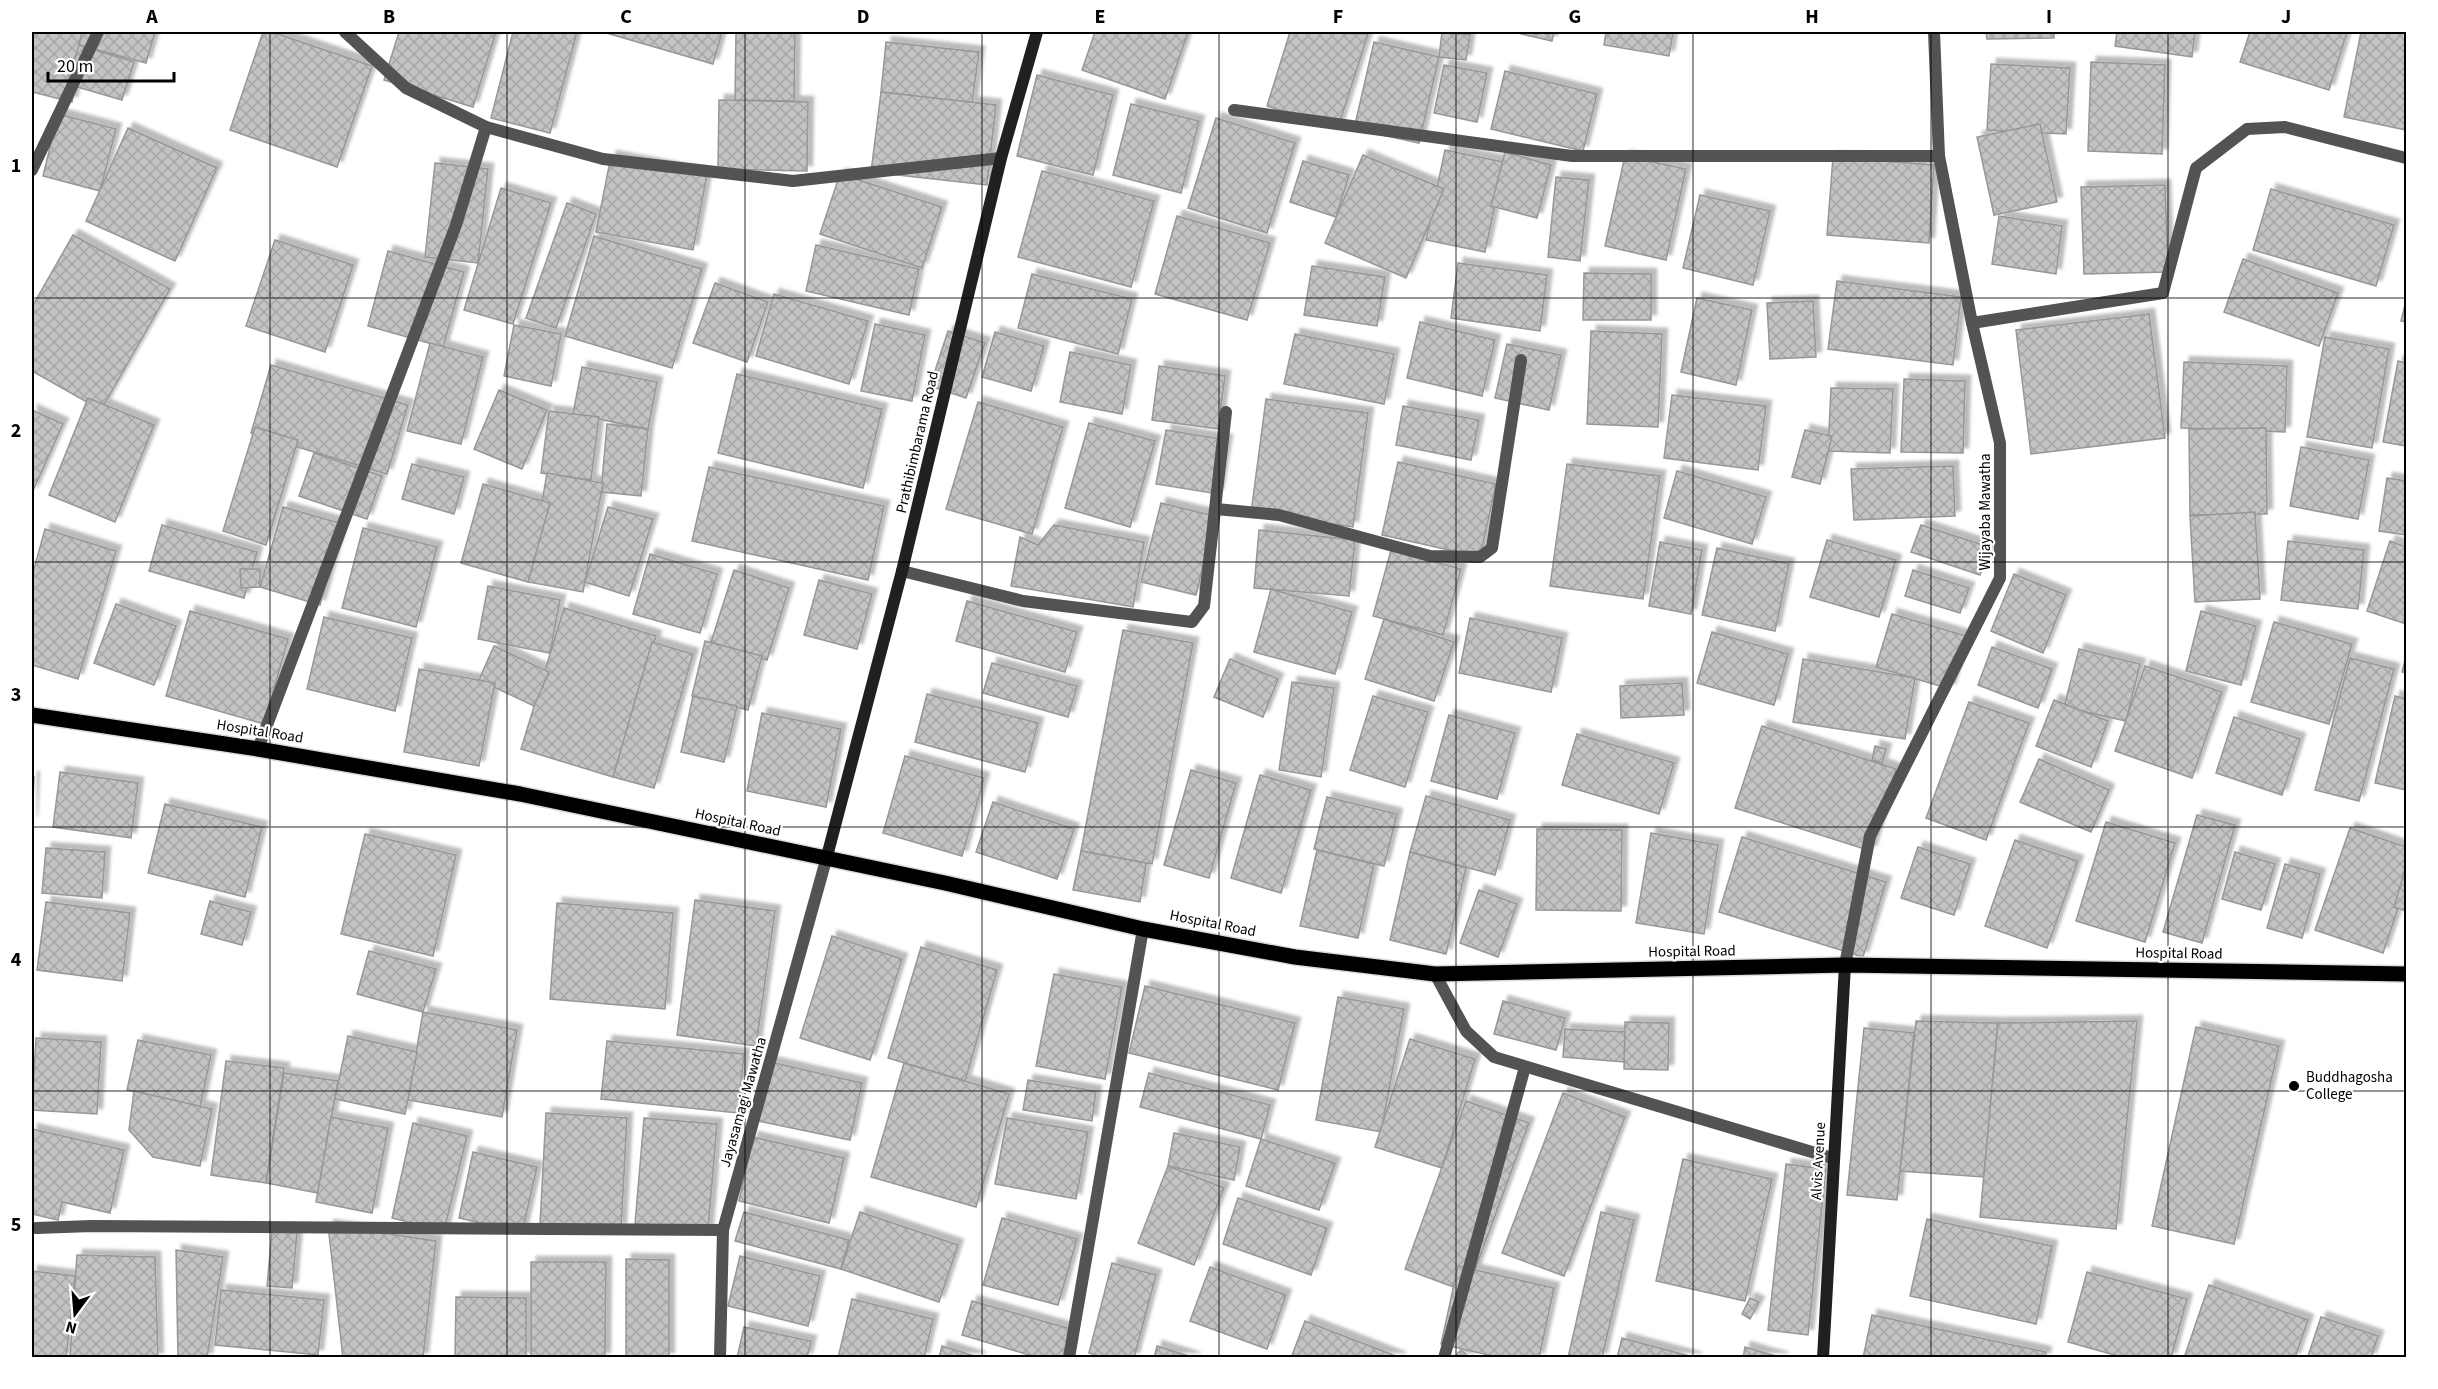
<svg xmlns="http://www.w3.org/2000/svg" width="2438" height="1389" viewBox="0 0 2438 1389" font-family="'Source Sans 3',sans-serif">
<style>
.building{fill:url(#building-cross-hatch);stroke:#979797;stroke-width:1.5;filter:url(#shadow)}
.lines{fill:none;stroke-linecap:round;stroke-linejoin:round}
.primary-casing{stroke:#dbdbdb;stroke-width:18}
.street{stroke:#535353;stroke-width:12}
.secondary{stroke:#202020;stroke-width:12}
.primary{stroke:#000;stroke-width:15}
.grid{fill:none;stroke:#000;stroke-width:1.5;stroke-opacity:0.55}
.poi-dot{fill:#000;stroke:#fff;stroke-width:2}
.labels{text-anchor:middle;stroke-width:4.5;stroke-linejoin:round;paint-order:stroke}
.street-label{font-size:15px;fill:#000;stroke:#fff}
.poi-label{font-size:15px;fill:#000;stroke:#fff;text-anchor:start}
.neatline{fill:none;stroke:#000;stroke-width:2}
.grid-label{font-size:20px;text-anchor:middle;font-weight:bold;fill:#000}
</style>
<defs>
<pattern id="building-cross-hatch" width="8" height="8" patternUnits="userSpaceOnUse" patternTransform="scale(1.5)"><rect width="8" height="8" fill="#c3c3c3"/><path d="M0 0l8 8M0 8l8-8" fill="none" stroke="#a6a6a6"/></pattern>
<filter id="shadow"><feDropShadow dx="5.5" dy="-5.5" stdDeviation="1.5" flood-color="#0004"/></filter>
</defs>
<rect width="100%" height="100%" fill="#fff"/>
<g class="building">
<polygon points="32,32 89,32 72,102 32,92"/>
<polygon points="82,32 155,32 146,63 79,45"/>
<polygon points="263,32 272,32 372,66 337,167 230,130"/>
<polygon points="399,32 496,32 473,107 384,80"/>
<polygon points="513,32 577,32 550,133 491,118"/>
<polygon points="603,32 722,32 713,64"/>
<polygon points="736,32 795,32 794,101 735,100"/>
<polygon points="1095,32 1188,32 1165,99 1082,70"/>
<polygon points="1290,32 1368,34 1338,128 1267,106"/>
<polygon points="1442,32 1470,35 1466,60 1439,57"/>
<polygon points="1513,32 1554,32 1552,41"/>
<polygon points="1606,32 1673,32 1669,56 1604,45"/>
<polygon points="1986,32 2054,32 2054,38 1987,39"/>
<polygon points="2117,32 2195,32 2192,57 2115,46"/>
<polygon points="2250,32 2347,32 2329,90 2240,62"/>
<polygon points="2361,32 2406,32 2406,130 2344,117"/>
<polygon points="886,42 979,52 972,103 881,92"/>
<polygon points="1374,42 1439,57 1419,143 1354,129"/>
<polygon points="79,45 134,62 122,100 67,84"/>
<polygon points="2091,62 2165,65 2162,154 2088,151"/>
<polygon points="1991,64 2070,68 2066,134 1987,130"/>
<polygon points="1444,65 1487,73 1477,122 1434,113"/>
<polygon points="1505,71 1597,94 1583,151 1491,129"/>
<polygon points="1037,75 1113,95 1093,175 1017,156"/>
<polygon points="881,92 996,105 987,185 871,172"/>
<polygon points="719,100 808,102 807,171 718,169"/>
<polygon points="1131,104 1199,121 1181,193 1113,175"/>
<polygon points="58,114 116,129 100,191 43,176"/>
<polygon points="1216,118 1295,143 1267,233 1188,208"/>
<polygon points="2040,124 2057,202 1994,215 1977,137"/>
<polygon points="128,128 217,168 175,261 86,221"/>
<polygon points="1445,150 1504,162 1485,252 1426,240"/>
<polygon points="1505,152 1551,165 1537,218 1491,206"/>
<polygon points="1363,155 1444,189 1406,278 1325,243"/>
<polygon points="611,156 707,174 693,250 596,232"/>
<polygon points="1625,156 1686,169 1666,260 1605,246"/>
<polygon points="1833,157 1934,165 1929,243 1827,235"/>
<polygon points="1303,161 1349,175 1336,217 1290,202"/>
<polygon points="435,163 488,169 478,263 425,257"/>
<polygon points="1042,171 1154,201 1131,287 1018,257"/>
<polygon points="840,174 942,207 922,268 820,234"/>
<polygon points="1556,177 1589,180 1580,261 1548,257"/>
<polygon points="2165,185 2168,272 2084,274 2081,187"/>
<polygon points="501,188 551,203 513,324 464,310"/>
<polygon points="2271,189 2394,225 2376,286 2253,250"/>
<polygon points="1700,195 1770,211 1753,285 1683,268"/>
<polygon points="567,203 596,214 556,328 526,318"/>
<polygon points="1177,216 1270,243 1247,320 1155,294"/>
<polygon points="1999,216 2062,226 2056,274 1992,264"/>
<polygon points="73,235 170,289 101,410 32,371 32,307"/>
<polygon points="594,236 702,269 672,368 565,336"/>
<polygon points="275,240 353,265 325,352 246,326"/>
<polygon points="816,245 919,269 909,315 806,291"/>
<polygon points="388,251 464,272 443,347 368,326"/>
<polygon points="2243,259 2338,293 2319,346 2224,312"/>
<polygon points="1458,263 1547,275 1540,331 1451,318"/>
<polygon points="1312,266 1385,277 1377,326 1304,315"/>
<polygon points="1584,273 1651,274 1651,320 1583,320"/>
<polygon points="1032,274 1132,299 1118,354 1018,328"/>
<polygon points="1837,281 1961,297 1953,365 1828,349"/>
<polygon points="715,283 768,302 747,362 693,343"/>
<polygon points="774,294 868,321 849,384 756,356"/>
<polygon points="1697,298 1752,310 1736,385 1681,372"/>
<polygon points="1813,301 1816,357 1770,359 1767,303"/>
<polygon points="2406,301 2406,322 2401,321"/>
<polygon points="2149,314 2165,438 2031,454 2016,330"/>
<polygon points="1420,322 1495,340 1482,396 1407,378"/>
<polygon points="875,324 925,335 912,401 861,391"/>
<polygon points="514,325 561,334 551,386 504,376"/>
<polygon points="948,331 985,343 966,398 930,386"/>
<polygon points="1591,331 1662,334 1658,427 1587,424"/>
<polygon points="995,332 1044,346 1031,391 982,377"/>
<polygon points="1295,334 1394,354 1384,404 1284,384"/>
<polygon points="2325,337 2389,349 2372,448 2307,437"/>
<polygon points="430,343 483,357 461,444 407,431"/>
<polygon points="1507,344 1561,355 1549,410 1495,398"/>
<polygon points="1070,352 1131,365 1122,414 1060,402"/>
<polygon points="2398,361 2406,363 2406,446 2383,442"/>
<polygon points="2184,362 2287,366 2285,432 2181,428"/>
<polygon points="271,365 408,405 387,474 251,433"/>
<polygon points="1159,366 1225,376 1218,429 1152,420"/>
<polygon points="582,367 657,382 648,429 573,414"/>
<polygon points="737,374 882,409 863,488 718,453"/>
<polygon points="1904,379 1965,381 1963,453 1901,452"/>
<polygon points="1831,388 1893,389 1890,453 1828,451"/>
<polygon points="499,390 547,410 522,469 474,449"/>
<polygon points="1672,395 1766,406 1758,470 1664,458"/>
<polygon points="88,398 154,425 115,522 49,495"/>
<polygon points="1266,399 1368,413 1353,527 1251,513"/>
<polygon points="978,402 1063,427 1032,534 946,509"/>
<polygon points="1403,406 1479,420 1471,460 1396,445"/>
<polygon points="32,410 63,424 32,493"/>
<polygon points="549,411 599,417 591,480 541,473"/>
<polygon points="1089,423 1155,441 1130,527 1065,508"/>
<polygon points="607,424 648,429 641,496 601,492"/>
<polygon points="255,427 298,440 266,545 223,531"/>
<polygon points="2266,428 2267,514 2190,515 2189,429"/>
<polygon points="1166,430 1227,440 1218,494 1156,484"/>
<polygon points="1805,430 1832,436 1820,484 1792,477"/>
<polygon points="2301,447 2369,460 2358,519 2290,506"/>
<polygon points="314,453 382,476 367,519 299,496"/>
<polygon points="1398,462 1496,484 1480,557 1382,535"/>
<polygon points="412,464 464,477 454,514 402,499"/>
<polygon points="1567,464 1660,476 1643,599 1550,586"/>
<polygon points="1953,466 1955,516 1854,520 1851,469"/>
<polygon points="709,467 884,506 868,580 692,541"/>
<polygon points="1677,471 1766,497 1752,544 1664,518"/>
<polygon points="547,473 603,483 583,592 528,582"/>
<polygon points="2387,478 2406,481 2406,535 2379,531"/>
<polygon points="483,484 550,503 528,582 461,563"/>
<polygon points="1161,503 1215,516 1196,595 1141,582"/>
<polygon points="283,507 343,524 320,605 260,587"/>
<polygon points="608,507 653,519 629,596 585,582"/>
<polygon points="2255,512 2260,599 2195,602 2190,516"/>
<polygon points="162,525 257,552 244,598 149,571"/>
<polygon points="1054,525 1144,542 1133,607 1011,586 1020,537 1038,545"/>
<polygon points="1921,525 1989,547 1980,575 1911,552"/>
<polygon points="363,528 437,547 416,627 342,608"/>
<polygon points="45,529 116,551 78,679 32,665 32,576"/>
<polygon points="1259,530 1355,540 1349,596 1254,588"/>
<polygon points="1827,540 1896,560 1879,617 1810,597"/>
<polygon points="2288,541 2364,550 2358,609 2281,600"/>
<polygon points="2390,541 2406,547 2406,624 2367,611"/>
<polygon points="1660,542 1702,550 1691,614 1649,606"/>
<polygon points="1717,548 1789,564 1775,631 1702,615"/>
<polygon points="1391,550 1461,569 1443,635 1373,616"/>
<polygon points="650,554 717,574 700,633 633,614"/>
<polygon points="240,569 260,569 260,587 241,588"/>
<polygon points="734,570 789,588 767,660 711,642"/>
<polygon points="1913,570 1969,588 1960,613 1905,596"/>
<polygon points="2014,574 2066,595 2043,653 1991,631"/>
<polygon points="819,580 872,594 857,649 804,635"/>
<polygon points="488,586 560,600 550,653 478,639"/>
<polygon points="1271,589 1352,612 1335,674 1254,652"/>
<polygon points="967,601 1077,632 1065,672 956,641"/>
<polygon points="116,604 176,626 154,685 94,663"/>
<polygon points="564,608 656,636 613,777 521,749"/>
<polygon points="190,611 288,639 264,724 166,696"/>
<polygon points="2201,611 2256,626 2241,685 2186,671"/>
<polygon points="1892,614 1966,636 1950,689 1876,667"/>
<polygon points="324,617 412,638 395,711 307,689"/>
<polygon points="1470,618 1562,638 1551,692 1459,673"/>
<polygon points="1384,619 1454,642 1434,701 1365,679"/>
<polygon points="2274,622 2352,644 2329,724 2251,702"/>
<polygon points="1123,630 1193,643 1152,864 1081,851"/>
<polygon points="1712,632 1788,654 1774,705 1697,683"/>
<polygon points="705,641 762,656 748,710 692,696"/>
<polygon points="652,642 693,654 654,788 613,777"/>
<polygon points="494,646 549,672 534,706 479,680"/>
<polygon points="1992,647 2052,669 2038,708 1978,685"/>
<polygon points="2079,649 2140,664 2126,721 2064,707"/>
<polygon points="2406,656 2406,673 2402,672"/>
<polygon points="2350,658 2394,669 2359,801 2315,790"/>
<polygon points="1230,659 1278,679 1263,717 1214,697"/>
<polygon points="1803,659 1915,678 1905,739 1793,722"/>
<polygon points="992,663 1077,686 1068,717 983,693"/>
<polygon points="2145,666 2222,692 2192,778 2115,751"/>
<polygon points="419,669 495,683 479,766 404,752"/>
<polygon points="1292,682 1334,688 1321,777 1279,770"/>
<polygon points="1682,683 1684,715 1621,718 1620,686"/>
<polygon points="927,694 1038,723 1025,772 915,742"/>
<polygon points="693,696 737,706 724,762 681,752"/>
<polygon points="1373,696 1428,712 1405,787 1350,770"/>
<polygon points="2395,696 2406,699 2406,790 2375,783"/>
<polygon points="2054,700 2108,721 2091,767 2036,746"/>
<polygon points="1969,702 2029,723 1986,840 1926,818"/>
<polygon points="762,713 841,729 826,807 747,791"/>
<polygon points="1449,715 1515,733 1497,799 1431,781"/>
<polygon points="2234,717 2300,739 2282,795 2216,773"/>
<polygon points="1762,726 1896,769 1871,851 1735,808"/>
<polygon points="1577,734 1674,763 1659,814 1562,785"/>
<polygon points="1875,746 1886,749 1882,763 1872,760"/>
<polygon points="905,756 984,778 962,856 883,833"/>
<polygon points="2039,759 2109,790 2091,832 2020,802"/>
<polygon points="1191,770 1236,783 1209,878 1164,865"/>
<polygon points="60,772 138,783 131,838 53,827"/>
<polygon points="1260,775 1311,790 1281,893 1231,878"/>
<polygon points="32,777 34,777 32,822"/>
<polygon points="1426,796 1510,820 1495,875 1410,852"/>
<polygon points="1327,797 1397,814 1384,866 1314,849"/>
<polygon points="993,802 1074,829 1057,879 976,852"/>
<polygon points="165,804 262,827 245,897 148,873"/>
<polygon points="2197,815 2235,825 2202,943 2163,932"/>
<polygon points="2106,822 2175,843 2145,942 2076,921"/>
<polygon points="2350,828 2406,847 2406,884 2383,953 2315,930"/>
<polygon points="1537,829 1622,830 1621,911 1536,910"/>
<polygon points="1651,833 1718,845 1704,934 1636,923"/>
<polygon points="365,834 456,855 433,956 341,934"/>
<polygon points="1742,837 1886,882 1863,957 1719,912"/>
<polygon points="2015,840 2078,861 2047,948 1985,926"/>
<polygon points="1918,847 1970,864 1954,915 1901,898"/>
<polygon points="46,848 105,852 102,898 42,893"/>
<polygon points="1317,850 1374,864 1358,938 1300,926"/>
<polygon points="1081,851 1146,863 1140,902 1073,890"/>
<polygon points="1410,852 1466,868 1446,954 1390,940"/>
<polygon points="2235,852 2275,864 2261,910 2222,899"/>
<polygon points="2285,864 2320,874 2302,938 2267,928"/>
<polygon points="2406,866 2406,911 2394,907"/>
<polygon points="1479,890 1517,904 1498,957 1460,943"/>
<polygon points="695,900 775,911 756,1046 677,1035"/>
<polygon points="210,901 251,912 242,945 201,934"/>
<polygon points="46,902 130,913 122,981 37,970"/>
<polygon points="557,903 673,913 665,1009 550,999"/>
<polygon points="832,936 902,959 870,1060 800,1038"/>
<polygon points="921,947 997,970 965,1081 888,1058"/>
<polygon points="369,951 436,969 423,1012 357,994"/>
<polygon points="1054,974 1122,987 1105,1079 1036,1066"/>
<polygon points="1145,986 1295,1023 1278,1090 1129,1053"/>
<polygon points="1338,997 1404,1009 1381,1132 1316,1120"/>
<polygon points="1503,1001 1565,1018 1556,1050 1494,1034"/>
<polygon points="423,1012 517,1030 502,1117 408,1100"/>
<polygon points="1916,1021 1998,1023 1984,1177 1900,1171"/>
<polygon points="2137,1021 2116,1229 1980,1217 1998,1023"/>
<polygon points="1625,1022 1669,1023 1668,1070 1624,1069"/>
<polygon points="2196,1027 2279,1046 2234,1244 2152,1226"/>
<polygon points="1864,1028 1914,1033 1897,1200 1847,1195"/>
<polygon points="1565,1029 1625,1032 1624,1062 1563,1057"/>
<polygon points="348,1036 417,1052 405,1114 335,1099"/>
<polygon points="36,1038 101,1042 97,1114 32,1110"/>
<polygon points="1410,1039 1475,1059 1442,1168 1375,1147"/>
<polygon points="138,1040 211,1055 200,1107 127,1090"/>
<polygon points="607,1041 744,1054 738,1113 601,1099"/>
<polygon points="226,1061 284,1068 266,1183 211,1175"/>
<polygon points="766,1061 862,1083 850,1140 753,1120"/>
<polygon points="904,1063 1009,1094 976,1207 871,1177"/>
<polygon points="284,1073 338,1081 318,1193 266,1183"/>
<polygon points="1149,1073 1270,1105 1261,1139 1140,1107"/>
<polygon points="1028,1080 1096,1091 1092,1121 1023,1110"/>
<polygon points="134,1091 212,1109 200,1166 153,1157 129,1130"/>
<polygon points="1563,1093 1625,1117 1564,1276 1502,1253"/>
<polygon points="1466,1101 1529,1123 1467,1292 1405,1269"/>
<polygon points="546,1113 627,1118 621,1229 540,1224"/>
<polygon points="331,1117 388,1128 372,1213 316,1202"/>
<polygon points="644,1118 717,1124 708,1230 635,1224"/>
<polygon points="1007,1118 1088,1132 1076,1199 995,1184"/>
<polygon points="413,1123 467,1136 444,1231 392,1218"/>
<polygon points="32,1129 124,1150 110,1213 62,1202 58,1220 32,1214"/>
<polygon points="1174,1133 1240,1147 1234,1180 1168,1166"/>
<polygon points="753,1137 844,1158 829,1223 739,1201"/>
<polygon points="1261,1139 1335,1163 1319,1210 1246,1186"/>
<polygon points="473,1152 537,1167 522,1233 459,1218"/>
<polygon points="1683,1159 1772,1179 1745,1301 1656,1281"/>
<polygon points="1786,1164 1826,1169 1808,1335 1768,1330"/>
<polygon points="1168,1166 1224,1188 1194,1265 1138,1243"/>
<polygon points="1238,1198 1327,1228 1311,1275 1223,1244"/>
<polygon points="744,1212 849,1240 841,1269 735,1241"/>
<polygon points="860,1212 958,1245 939,1302 841,1269"/>
<polygon points="1601,1212 1634,1220 1602,1358 1568,1358"/>
<polygon points="1002,1218 1077,1239 1058,1305 983,1285"/>
<polygon points="1927,1219 2052,1246 2036,1324 1910,1296"/>
<polygon points="328,1225 436,1241 423,1358 343,1358"/>
<polygon points="272,1231 297,1233 292,1288 267,1286"/>
<polygon points="176,1250 223,1257 207,1358 178,1358"/>
<polygon points="77,1255 155,1257 158,1358 70,1358"/>
<polygon points="740,1256 820,1276 808,1326 728,1306"/>
<polygon points="626,1259 669,1260 669,1358 626,1358"/>
<polygon points="531,1262 606,1262 605,1358 531,1358"/>
<polygon points="1112,1263 1156,1275 1134,1358 1105,1358 1089,1353"/>
<polygon points="1458,1266 1554,1288 1539,1358 1501,1358 1441,1344"/>
<polygon points="1210,1267 1286,1295 1267,1349 1190,1321"/>
<polygon points="32,1271 75,1276 66,1358 32,1358"/>
<polygon points="2087,1272 2187,1299 2171,1358 2125,1358 2068,1342"/>
<polygon points="2209,1285 2308,1320 2295,1358 2184,1358"/>
<polygon points="221,1290 324,1300 318,1355 215,1345"/>
<polygon points="456,1297 526,1298 526,1358 455,1358"/>
<polygon points="1750,1298 1759,1302 1750,1319 1742,1314"/>
<polygon points="852,1299 933,1319 924,1358 838,1358"/>
<polygon points="972,1301 1071,1329 1063,1358 1039,1358 962,1335"/>
<polygon points="1872,1315 2046,1352 2045,1358 1863,1358"/>
<polygon points="2321,1317 2378,1336 2371,1358 2308,1356"/>
<polygon points="1305,1321 1401,1358 1291,1358"/>
<polygon points="744,1327 811,1341 807,1358 737,1358"/>
<polygon points="1622,1338 1697,1358 1617,1358"/>
<polygon points="942,1346 981,1358 939,1358"/>
<polygon points="1157,1346 1195,1358 1154,1358"/>
<polygon points="1745,1347 1783,1358 1743,1358"/>
<polygon points="1461,1350 1470,1358 1453,1358"/>
</g>
<g class="lines">
<g class="primary-casing">
<polyline id="primary" points="32,715 258,749 520,794 945,883 1143,929 1295,957 1435,974 1845,965 2406,974"/>
</g>
<g class="street">
<polyline points="345,32 406,88 486,127 603,159 793,181 1001,158"/>
<polyline points="1234,110 1572,156 1939,156"/>
<polyline points="32,170 98,32"/>
<polyline points="1972,323 2163,293 2196,168 2247,129 2285,127 2406,158"/>
<polyline points="1216,509 1279,515 1430,556 1480,557 1492,548 1521,360"/>
<polyline points="902,571 1023,601 1192,622 1204,606 1226,412"/>
<polyline points="258,749 456,225 486,127"/>
<polyline points="1845,965 1870,836 2000,578 2000,443 1972,323 1939,156 1934,32"/>
<polyline points="1435,974 1466,1031 1494,1057 1832,1158"/>
<polyline points="36,1228 92,1226 723,1230"/>
<polyline points="720,1358 723,1230 826,860"/>
<polyline points="1069,1358 1143,929"/>
<polyline points="1444,1358 1525,1067"/>
</g>
<g class="secondary">
<polyline points="826,860 902,571 1001,158 1037,32"/>
<polyline points="1823,1358 1845,965"/>
</g>
<use href="#primary" class="primary"/>
</g>
<path class="grid" d="M270 32V1358M507 32V1358M745 32V1358M982 32V1358M1219 32V1358M1456 32V1358M1693 32V1358M1931 32V1358M2168 32V1358M32 298H2406M32 562H2406M32 827H2406M32 1091H2406"/>
<circle class="poi-dot" cx="2294" cy="1086" r="6"/>
<g class="labels">
<g class="street-label">
<text transform="translate(917 442) rotate(-77)" y="5">Prathibimbarama Road</text>
<text transform="translate(1985 512) rotate(-90)" y="5">Wijayaba Mawatha</text>
<text transform="translate(260 731) rotate(9)" y="5">Hospital Road</text>
<text transform="translate(738 822) rotate(12)" y="5">Hospital Road</text>
<text transform="translate(1213 923) rotate(11)" y="5">Hospital Road</text>
<text transform="translate(1692 951) rotate(-1)" y="5">Hospital Road</text>
<text transform="translate(2179 953) rotate(1)" y="5">Hospital Road</text>
<text transform="translate(743 1102) rotate(-74)" y="5">Jayasamagi Mawatha</text>
<text transform="translate(1818 1161) rotate(-87)" y="5">Alvis Avenue</text>
</g>
<g class="poi-label">
<text x="2306" y="1082">Buddhagosha<tspan x="2306" dy="17">College</tspan></text>
</g>
</g>
<rect width="2438" height="1389" fill="none" stroke="#ffffff" stroke-width="66"/>
<g transform="translate(75 1314) rotate(196)" stroke="#ffffff" stroke-width="4.5" paint-order="stroke">
<path d="M0-4.5L10 22L0 15L-10 22Z" fill="#000000"/>
<text y="-9" font-size="16" font-weight="bold" text-anchor="middle" fill="#000000">N</text>
</g>
<path d="M48 72v9h126v-9" fill="none" stroke="#000000" stroke-width="3"/>
<text x="57" y="72" font-size="18" fill="#000000" stroke="#ffffff" stroke-width="4.5" paint-order="stroke">20 m</text>
<rect x="33" y="33" width="2372" height="1323" class="neatline"/>
<g class="grid-label">
<text x="152" y="23">A</text>
<text x="389" y="23">B</text>
<text x="626" y="23">C</text>
<text x="863" y="23">D</text>
<text x="1100" y="23">E</text>
<text x="1338" y="23">F</text>
<text x="1575" y="23">G</text>
<text x="1812" y="23">H</text>
<text x="2049" y="23">I</text>
<text x="2286" y="23">J</text>
<text x="16" y="172">1</text>
<text x="16" y="437">2</text>
<text x="16" y="701">3</text>
<text x="16" y="966">4</text>
<text x="16" y="1231">5</text>
</g>
</svg>
